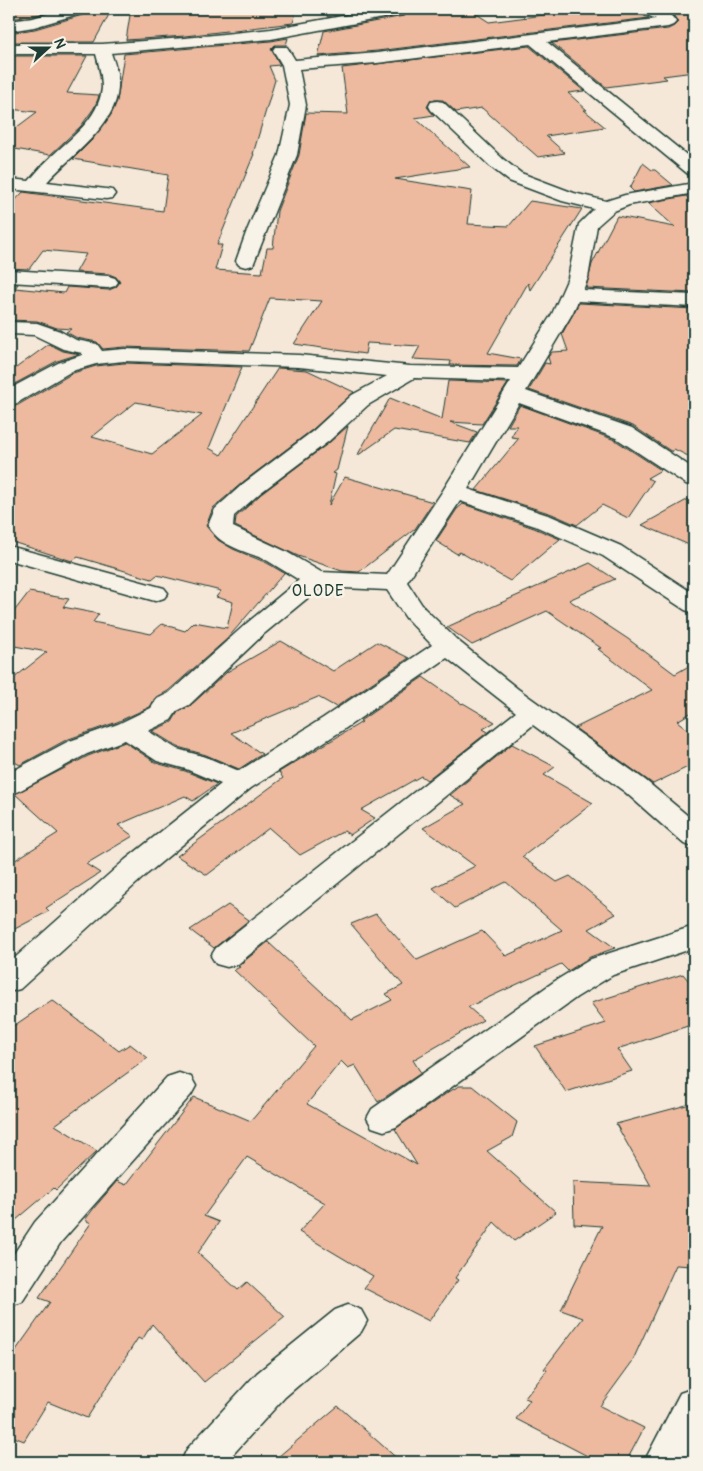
<svg xmlns="http://www.w3.org/2000/svg" width="703" height="1471" viewBox="0 0 703 1471" font-family="Pangolin,sans-serif">
<style>
.building{fill:#edba9f;stroke:#1f3d34;fill-rule:evenodd}
.lines{fill:none;stroke-linecap:round;stroke-linejoin:round}
.minor-casing{stroke:#1f3d34;stroke-width:3}
.minor{fill:#f7f3e8;fill-rule:evenodd}
.labels{text-anchor:middle;stroke-width:5;stroke-linejoin:round;paint-order:stroke}
.quarter-label{font-size:16px;letter-spacing:1px;fill:#1f3d34;stroke:#f7f3e8}
</style>
<rect width="100%" height="100%" fill="#f5e8d9"/>
<filter id="ink" filterUnits="userSpaceOnUse"><feTurbulence type="fractalNoise" baseFrequency=".02" numOctaves="2"/><feDisplacementMap in="SourceGraphic" scale="10" xChannelSelector="R" yChannelSelector="G"/><feConvolveMatrix kernelMatrix="1 2 1 2 8 2 1 2 1" color-interpolation-filters="sRGB"/></filter>
<g filter="url(#ink)">
<g class="building">
<polygon points="9,9 58,9 33,16 9,19"/>
<polygon points="90,9 112,9 94,42 9,42 9,33 35,29 86,14"/>
<polygon points="131,9 297,9 293,23 185,36 126,40"/>
<polygon points="329,9 372,9 327,17"/>
<polygon points="414,9 469,9 489,22 590,9 637,9 640,14 649,18 377,51 318,56 324,31 404,16"/>
<polygon points="661,9 694,9 694,72 663,76 667,79 606,87 552,43 668,29 674,26 678,22 674,16"/>
<polygon points="288,38 286,45 275,45 271,49 280,65 269,66 275,80 253,154 254,154 217,245 222,245 215,270 262,273 267,248 273,248 277,211 299,155 306,113 348,114 342,68 529,46 584,91 568,93 587,110 584,110 605,127 546,136 565,153 538,157 482,108 456,112 443,100 431,100 427,107 434,115 415,118 470,167 395,179 472,191 468,224 509,226 530,201 582,209 530,290 528,283 488,353 521,359 517,366 450,365 451,361 413,359 420,346 367,343 365,354 294,344 322,301 270,298 249,351 124,347 103,349 97,342 77,338 66,332 71,329 57,328 37,321 9,320 9,284 18,284 15,288 64,293 67,287 109,290 116,287 120,282 116,277 109,274 76,272 86,254 43,250 29,269 9,268 9,207 23,192 163,211 168,175 73,159 92,140 111,115 117,101 124,54 271,41"/>
<polygon points="9,56 87,56 67,93 99,95 98,99 94,108 81,126 50,155 9,148 9,133 37,112 9,109"/>
<polygon points="643,163 652,170 655,170 673,185 634,192 630,188"/>
<polygon points="686,196 694,203 694,293 586,288 592,264 617,216 675,227 648,203"/>
<polygon points="579,303 694,309 694,459 674,449 672,452 633,426 529,390 545,363 550,364 548,357 552,352 568,351 562,334"/>
<polygon points="49,344 63,351 79,354 57,361 9,387 9,373"/>
<path d="M124 363 242 367 209 448 221 455 278 368 307 370 354 392 312 430 243 482 213 508 206 526 218 540 233 549 267 563 284 573 227 639 168 691 155 698 150 707 117 722 66 740 20 765 9 759V682L47 652 9 645V618L29 592 69 599 63 607 99 614 93 622 151 634 162 624 185 631 194 622 227 628 233 602 216 597 221 591 157 575 152 579 78 557 72 561 9 541V407L18 405 73 373 96 366ZM136 402 202 415 152 454 92 437Z"/>
<polygon points="448,381 508,383 482,424 450,422 477,432 470,443 394,430 357,456 390,398 442,419"/>
<polygon points="520,405 615,440 661,470 647,478 653,481 628,518 602,505 577,525 552,514 476,490 519,438 511,437 517,426 508,426"/>
<polygon points="348,426 337,470 333,473 336,474 329,505 345,477 433,502 415,529 359,572 342,571 298,556 235,526 236,517 261,494 330,442"/>
<polygon points="694,496 694,547 642,525"/>
<polygon points="463,504 534,528 560,539 510,581 460,552 457,554 436,541 457,509"/>
<polygon points="590,563 615,579 569,600 628,639 675,674 694,663 694,711 677,721 694,734 694,764 653,784 575,728 652,690 598,649 601,648 547,611 472,645 447,627"/>
<polygon points="281,641 333,671 377,642 409,658 336,707 318,697 231,733 262,754 239,769 206,755 178,747 152,731 172,722 178,712 190,706 227,672"/>
<polygon points="423,677 462,704 463,703 495,722 483,729 488,732 427,780 421,776 361,810 375,818 350,835 344,831 300,855 269,828 207,875 177,856 283,778 279,772 362,722 360,721"/>
<polygon points="125,742 156,763 185,771 217,784 193,801 185,796 118,825 133,836 86,864 100,873 46,908 49,911 9,932 9,864 58,833 15,794 88,756"/>
<polygon points="512,744 555,767 544,775 593,803 522,857 557,882 570,876 616,914 589,929 615,948 590,957 568,971 561,964 468,1007 483,1020 413,1060 421,1073 378,1102 355,1065 348,1068 341,1061 307,1104 417,1165 395,1129 447,1093 459,1086 472,1086 517,1122 512,1137 487,1151 556,1212 514,1241 494,1222 455,1278 458,1280 429,1321 364,1288 373,1276 299,1232 325,1203 247,1157 204,1216 219,1222 198,1253 238,1290 247,1282 285,1317 204,1382 152,1324 142,1340 138,1338 87,1418 48,1402 24,1441 9,1435 9,1360 50,1302 39,1298 91,1223 85,1220 94,1208 117,1181 126,1185 194,1097 251,1121 314,1046 234,970 240,967 238,966 268,942 352,1020 392,1000 386,994 403,985 351,924 376,914 417,960 482,931 506,956 562,930 506,882 455,908 433,888 475,866 423,828 465,804 450,795"/>
<polygon points="228,905 249,920 214,948 190,930"/>
<polygon points="683,974 694,987 694,1024 617,1049 632,1071 566,1092 535,1046 606,1023 591,1003"/>
<polygon points="52,1000 119,1051 130,1044 148,1058 55,1125 97,1151 56,1190 54,1188 9,1226 9,1029"/>
<polygon points="694,1103 694,1207 689,1208 692,1266 676,1265 632,1362 600,1406 644,1428 626,1462 599,1462 516,1419 530,1400 525,1398 547,1370 544,1369 583,1318 561,1310 602,1226 574,1224 573,1182 651,1186 616,1124"/>
<polygon points="338,1406 401,1462 272,1462"/>
</g>
<g class="lines">
<g class="minor-casing">
<g id="minor">
<polygon points="64,9 88,9 85,12 34,27 9,31 9,21 33,18"/>
<path d="M381 9H412L409 12 404 14 271 39 111 53C115 64 119 76 118 87 117 125 70 156 47 182L106 189 112 190 115 194 112 198 106 199 9 189V179L29 181C36 173 42 165 50 158 70 138 99 119 102 88 102 76 99 65 96 54H9V44H102L185 38 271 29Z"/>
<path d="M639 9C653 9 668 8 676 22L673 25 668 27 547 42 694 161V175L688 174 530 44 377 63 299 69 306 105 297 155 253 265 246 267 239 265 236 261 246 233 279 155 290 105 282 65 273 50 275 47H287L295 60 377 53 656 19 641 12Z"/>
<path d="M437 101 443 102 503 159 521 173 574 193 606 201 625 195 694 183V193L629 205 614 211 597 226 588 278 583 290 694 295V307L578 301 572 314 526 391 632 428 694 469V486L686 484 616 438 519 403 468 489 551 516 621 546 694 594V613L685 610 603 556 535 526 460 501 407 582 424 608 457 640 518 689 645 780 694 821V847L684 844 625 792 533 725 238 964 227 967 216 964 211 956 216 948 516 712 447 658 343 730 251 788 147 874 20 989 9 992V963L125 860 221 784 186 769 157 761 125 740 87 754 19 791 9 794V773L67 742 118 724 151 708 157 699 169 693 247 623 299 580C289 574 278 567 268 561 247 551 219 547 208 525L215 509 244 483 313 431 352 395 387 376 299 367 124 361 96 364 72 371 17 403 9 405V389L58 363 82 355V353L63 349 34 335 9 334V322L37 323 60 331 76 340 97 344 102 351 124 349 299 355 410 366 518 368 552 314 568 278 579 224 594 209 562 201 509 181 491 167 431 110 429 106 431 102ZM414 378 511 381 442 492 387 575 321 572 285 551 233 527 234 516 260 493 329 441 368 405ZM321 587 387 590 406 618 432 645 323 718 239 771 206 757 177 749 148 731 171 720 177 711 189 705 265 633Z"/>
<polygon points="9,270 108,276 115,278 118,282 115,286 108,288 9,282"/>
<polygon points="9,546 164,588 168,593 164,598 155,601 9,560"/>
<polygon points="694,926 694,948 613,975 577,997 396,1127 384,1131 372,1127 367,1118 372,1109 555,981 591,959"/>
<polygon points="179,1073 191,1077 196,1086 191,1095 61,1242 22,1302 9,1306 9,1261 35,1222 167,1077"/>
<polygon points="348,1305 361,1310 367,1321 361,1332 285,1397 226,1462 181,1462 187,1449 257,1373 335,1310"/>
<polygon points="694,1388 694,1443 684,1462 644,1462 680,1393"/>
</g>
</g>
<use href="#minor" class="minor"/>
</g>
</g>
<g class="labels">
<g class="quarter-label">
<text x="318" y="596">OLODE</text>
</g>
</g>
<rect width="703" height="1471" fill="none" stroke="#f7f3e8" stroke-width="30"/>
<rect x="15" y="15" width="673" height="1441" fill="none" stroke="#1f3d34" stroke-width="2" filter="url(#ink)"/>
<g transform="translate(48 48) rotate(69)" stroke="#f7f3e8" stroke-width="4" paint-order="stroke">
<path d="M0-4L9 19L0 12L-9 19Z" fill="#1f3d34"/>
<text y="-8" font-size="14" font-weight="bold" text-anchor="middle" fill="#1f3d34">N</text>
</g>
</svg>
